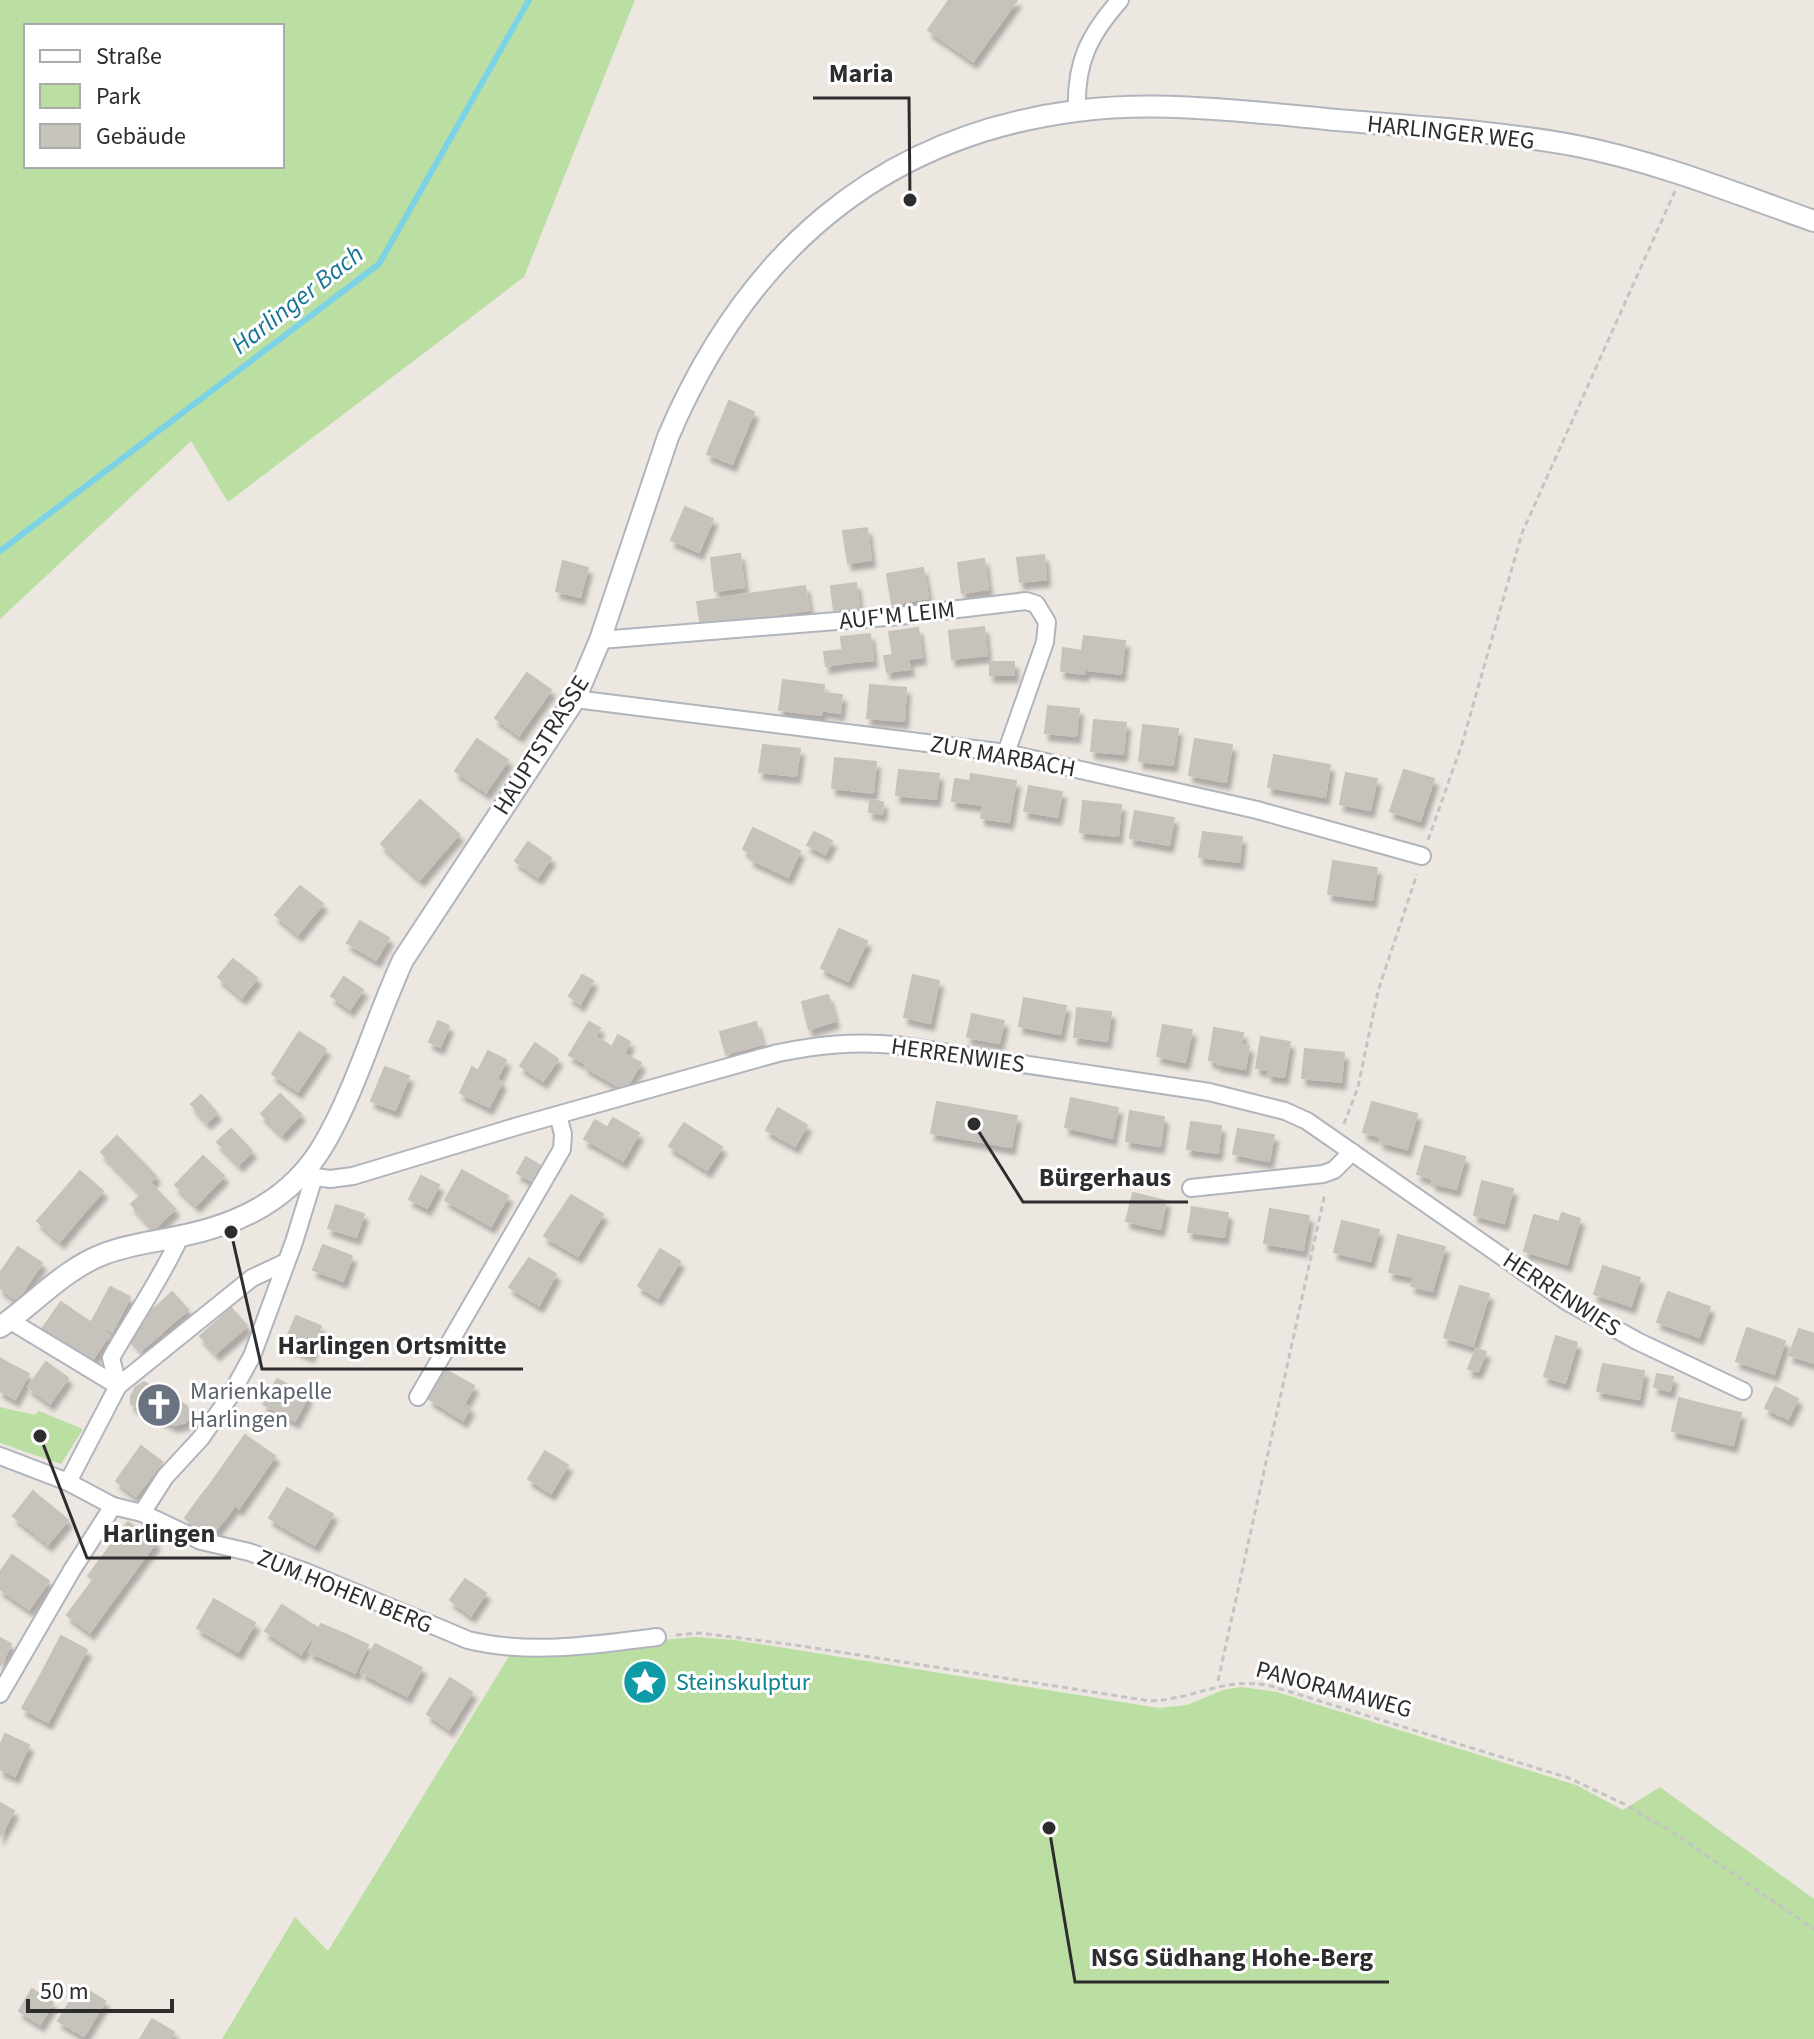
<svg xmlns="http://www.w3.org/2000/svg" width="1814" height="2039" viewBox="0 0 1814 2039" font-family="'Source Sans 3',sans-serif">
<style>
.green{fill:#bbdfa2;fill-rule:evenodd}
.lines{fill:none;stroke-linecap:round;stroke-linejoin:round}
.stream{stroke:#7cd3e6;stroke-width:6}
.building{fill:#c6c2bc;stroke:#c9c2ba;stroke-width:2;filter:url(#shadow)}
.minor-casing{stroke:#b1b4bc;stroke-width:20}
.tertiary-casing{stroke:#b1b4bc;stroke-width:24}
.path{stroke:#c4c4c4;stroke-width:3;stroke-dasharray:6 4;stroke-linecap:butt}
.minor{stroke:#fff;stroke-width:16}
.tertiary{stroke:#fff;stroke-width:20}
.labels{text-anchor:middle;stroke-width:6;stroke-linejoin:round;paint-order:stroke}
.street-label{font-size:24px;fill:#2d2d2d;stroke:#fff}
.worship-label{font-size:24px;fill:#5b616d;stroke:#fff;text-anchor:start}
.culture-label{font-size:24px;fill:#0d838f;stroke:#fff;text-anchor:start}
.water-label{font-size:26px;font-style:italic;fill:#187496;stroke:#fff}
.leader{fill:none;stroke:#2d2d2d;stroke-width:3}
.callout-dot{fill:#2d2d2d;stroke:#fff;stroke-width:3}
.callout-label{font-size:26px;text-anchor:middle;font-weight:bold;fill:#2d2d2d;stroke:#fff;stroke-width:6;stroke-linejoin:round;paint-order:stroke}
</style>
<defs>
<filter id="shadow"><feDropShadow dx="4" dy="7" stdDeviation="2" flood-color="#0004"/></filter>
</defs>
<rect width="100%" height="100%" fill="#ede7e1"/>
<g class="green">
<path d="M0 0H635L524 277 228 502 191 441 0 619ZM26 26H282V166H26Z"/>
<polygon points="0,1407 35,1415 39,1411 83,1429 61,1464 0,1443"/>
<polygon points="695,1637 735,1640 1159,1708 1187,1705 1223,1690 1241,1687 1277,1692 1576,1785 1623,1810 1660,1787 1814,1899 1814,2039 222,2039 295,1917 328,1951 511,1653"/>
</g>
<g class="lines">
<polyline class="stream" points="0,551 379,264 529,0"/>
</g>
<g class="building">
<polygon points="949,0 1017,0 973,61 928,30"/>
<polygon points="729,401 754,412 732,464 707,454"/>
<polygon points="685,507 713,519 699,552 671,540"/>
<polygon points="867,528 871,560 848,563 843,531"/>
<polygon points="740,554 744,587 715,591 711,558"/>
<polygon points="1044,555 1046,579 1020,582 1017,558"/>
<polygon points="984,559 988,589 962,593 958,563"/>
<polygon points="563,561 588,568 580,597 556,591"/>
<polygon points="923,568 928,598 892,604 887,574"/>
<polygon points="856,583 859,608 834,611 831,586"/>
<polygon points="805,586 809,610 752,618 748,594"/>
<polygon points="748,594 752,618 701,626 697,602"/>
<polygon points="984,627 987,655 952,659 949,631"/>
<polygon points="918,628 922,657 894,661 889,632"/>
<polygon points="870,634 873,660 844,663 841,637"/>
<polygon points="1084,636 1125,641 1121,674 1079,669"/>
<polygon points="1063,648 1082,651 1079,669 1085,669 1084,674 1061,671"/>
<polygon points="843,650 844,663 826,666 824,652"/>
<polygon points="893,655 894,661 908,659 910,669 887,672 884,656"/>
<rect x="990" y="662" width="24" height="13"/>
<polygon points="527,673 551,690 519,735 495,718"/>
<polygon points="783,680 824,685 821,715 779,710"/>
<polygon points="870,685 906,688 904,721 867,718"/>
<polygon points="823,693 842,695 840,713 821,710"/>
<polygon points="1048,706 1079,709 1076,736 1045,733"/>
<polygon points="1094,720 1126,723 1123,754 1091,751"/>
<polygon points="1143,725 1178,729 1173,765 1139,761"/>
<polygon points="477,739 508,760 497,776 466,755"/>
<polygon points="1195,739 1232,745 1226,782 1189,775"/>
<polygon points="763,745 800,749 796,776 759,772"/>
<polygon points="466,755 497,776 486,792 455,771"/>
<polygon points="1274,755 1330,765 1325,797 1268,787"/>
<polygon points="835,758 876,762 873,793 832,788"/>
<polygon points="899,770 939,774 936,799 896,795"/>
<polygon points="1404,770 1434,779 1420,821 1390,811"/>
<polygon points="1346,773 1377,779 1370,810 1340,804"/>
<polygon points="971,774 1016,781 1009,822 981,818 983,805 967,803"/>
<polygon points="955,779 970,781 967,803 952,801"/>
<polygon points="1029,786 1062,792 1057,817 1024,811"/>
<polygon points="420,800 459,834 420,879 381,844"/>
<polygon points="870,800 883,802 882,814 869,812"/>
<polygon points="1083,801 1121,805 1118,836 1080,832"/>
<polygon points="1135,811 1174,818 1169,845 1130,838"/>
<polygon points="753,828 800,851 788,877 750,859 752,854 743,849"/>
<polygon points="814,832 832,841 825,854 807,845"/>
<polygon points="1203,832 1242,837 1239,862 1199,857"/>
<polygon points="528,842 551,858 538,877 515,861"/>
<polygon points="1333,861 1377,868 1372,900 1328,894"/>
<polygon points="300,886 323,904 298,934 275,915"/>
<polygon points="360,921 389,938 376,960 347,943"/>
<polygon points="839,929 867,941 848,981 821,968"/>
<polygon points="233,959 257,978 242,997 218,977"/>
<polygon points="582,975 593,981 580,1004 569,996"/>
<polygon points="913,975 939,981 930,1023 904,1017"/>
<polygon points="344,977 363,990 350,1009 331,996"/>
<polygon points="828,995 835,1021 809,1029 802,1002"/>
<polygon points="1024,998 1066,1006 1060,1034 1019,1026"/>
<polygon points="1077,1008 1111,1012 1107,1041 1074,1037"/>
<polygon points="972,1014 1004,1021 999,1043 967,1037"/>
<polygon points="438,1021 449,1026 440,1047 429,1042"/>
<polygon points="589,1022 600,1028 595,1037 601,1040 586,1064 569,1055"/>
<polygon points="756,1022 762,1044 726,1054 720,1032"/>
<polygon points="1163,1025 1192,1030 1185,1062 1157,1056"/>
<polygon points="1214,1028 1243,1033 1241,1045 1249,1046 1245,1069 1217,1064 1217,1062 1209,1060"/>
<polygon points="299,1032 326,1049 298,1091 272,1074"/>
<polygon points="618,1035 630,1042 624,1054 641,1063 625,1090 585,1067 601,1040 612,1047"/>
<polygon points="1261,1037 1290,1042 1284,1077 1268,1075 1269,1070 1256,1068"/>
<polygon points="535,1043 558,1059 543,1081 520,1066"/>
<polygon points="1305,1049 1344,1053 1341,1082 1302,1078"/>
<polygon points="488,1051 506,1060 497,1079 502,1082 489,1107 460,1093 472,1067 478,1071"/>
<polygon points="385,1067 409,1076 395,1110 371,1101"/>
<polygon points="280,1094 301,1114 282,1134 261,1114"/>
<polygon points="201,1095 217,1113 207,1122 191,1104"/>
<polygon points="1071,1098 1118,1108 1112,1138 1065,1127"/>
<polygon points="937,1102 1017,1116 1011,1147 931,1133"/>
<polygon points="1372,1102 1417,1114 1407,1149 1380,1142 1381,1137 1363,1132"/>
<polygon points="778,1108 807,1125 795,1146 766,1130"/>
<polygon points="1130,1111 1164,1117 1160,1146 1126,1141"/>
<polygon points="613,1118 639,1133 623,1161 597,1146"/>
<polygon points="595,1120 608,1128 597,1146 584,1139"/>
<polygon points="1191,1122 1221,1126 1218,1153 1187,1149"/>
<polygon points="684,1123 722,1147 707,1170 669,1146"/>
<polygon points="231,1129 252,1151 239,1164 217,1142"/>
<polygon points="1238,1129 1274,1135 1269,1161 1233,1154"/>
<polygon points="117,1136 156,1176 140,1192 101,1152"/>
<polygon points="1425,1146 1465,1157 1456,1189 1432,1183 1433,1179 1417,1174"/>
<polygon points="203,1156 224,1176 196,1205 175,1185"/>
<polygon points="526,1157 541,1166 532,1181 517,1173"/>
<polygon points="462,1170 508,1196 491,1226 445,1200"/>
<polygon points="80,1171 103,1191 81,1216 58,1197"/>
<polygon points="421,1176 439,1185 427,1208 409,1199"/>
<polygon points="1482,1181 1513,1189 1504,1223 1474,1215"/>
<polygon points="152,1185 175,1209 154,1229 131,1204"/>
<polygon points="1133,1193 1166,1201 1160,1229 1126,1221"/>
<polygon points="571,1195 603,1214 578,1256 544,1236"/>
<polygon points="58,1197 81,1216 60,1241 37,1221"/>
<polygon points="336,1205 364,1214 356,1237 328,1228"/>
<polygon points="1192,1207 1228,1213 1224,1237 1188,1232"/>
<polygon points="1270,1209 1309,1216 1303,1250 1264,1243"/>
<polygon points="1562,1213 1580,1219 1567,1264 1524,1251 1534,1215 1559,1222"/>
<polygon points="1342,1221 1379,1230 1370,1261 1334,1252"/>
<polygon points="1398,1235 1445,1247 1432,1291 1411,1286 1414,1277 1389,1272"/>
<polygon points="323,1245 352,1256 343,1281 313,1270"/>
<polygon points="18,1247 42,1263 17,1300 0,1288 0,1273"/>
<polygon points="660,1249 680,1261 658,1298 638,1286"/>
<polygon points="529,1258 556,1274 539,1305 509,1287"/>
<polygon points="1603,1266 1640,1278 1631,1306 1594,1294"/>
<polygon points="1460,1286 1489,1294 1473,1346 1444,1337"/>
<polygon points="110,1287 130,1297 112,1332 92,1321"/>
<polygon points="172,1292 188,1310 172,1323 157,1306"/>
<polygon points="1668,1292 1710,1307 1699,1337 1657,1322"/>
<polygon points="61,1302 71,1309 52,1336 42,1329"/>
<polygon points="157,1306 172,1323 157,1337 141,1319"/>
<polygon points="231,1308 247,1326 232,1339 216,1322"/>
<polygon points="71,1309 93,1324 74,1352 52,1336"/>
<polygon points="296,1316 321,1326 310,1355 284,1344"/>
<polygon points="141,1319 157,1337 141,1350 126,1333"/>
<polygon points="216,1322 232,1339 216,1353 200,1336"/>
<polygon points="93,1324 109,1335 90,1363 74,1352"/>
<polygon points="1747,1328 1785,1341 1774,1374 1736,1361"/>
<polygon points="1799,1329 1814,1334 1814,1363 1789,1355"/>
<polygon points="1556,1336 1577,1343 1565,1383 1544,1376"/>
<polygon points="1476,1349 1486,1352 1478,1371 1468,1369"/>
<polygon points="0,1358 10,1364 0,1381"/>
<polygon points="46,1362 68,1378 50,1403 28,1387"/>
<polygon points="10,1364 29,1374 15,1399 0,1391 0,1381"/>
<polygon points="1603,1364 1644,1371 1639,1399 1597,1391"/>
<polygon points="446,1370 474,1386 464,1404 470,1408 463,1420 429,1399"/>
<polygon points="1657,1374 1673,1377 1670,1391 1654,1387"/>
<polygon points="277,1379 308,1396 295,1421 263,1404"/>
<polygon points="144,1382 187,1406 189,1417 186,1422 174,1425 131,1404 131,1396 136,1387"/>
<polygon points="1775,1387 1798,1399 1788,1419 1765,1408"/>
<polygon points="1679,1398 1710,1406 1703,1438 1672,1431"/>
<polygon points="1710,1406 1741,1413 1733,1445 1703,1438"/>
<polygon points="245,1435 275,1456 239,1508 209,1486"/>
<polygon points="141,1446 162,1462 136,1496 116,1481"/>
<polygon points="545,1451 568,1465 551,1493 528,1479"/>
<polygon points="209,1486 235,1505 227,1516 201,1496"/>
<polygon points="287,1488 310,1501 292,1532 269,1518"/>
<polygon points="33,1491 42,1499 22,1523 13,1516"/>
<polygon points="201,1496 227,1516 210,1537 185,1518"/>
<polygon points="42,1499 51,1506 31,1530 22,1523"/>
<polygon points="310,1501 333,1514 315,1545 292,1532"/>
<polygon points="51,1506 68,1520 48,1544 31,1530"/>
<polygon points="128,1522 156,1542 144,1558 116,1538"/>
<polygon points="116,1538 144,1558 130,1577 102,1557"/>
<polygon points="12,1555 49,1581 29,1609 0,1589 0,1572"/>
<polygon points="102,1557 130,1577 116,1596 88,1576"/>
<polygon points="465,1579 486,1593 471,1615 450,1600"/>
<polygon points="93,1580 116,1596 90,1632 67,1615"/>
<polygon points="214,1599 255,1623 238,1652 197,1628"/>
<polygon points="282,1605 318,1628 301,1654 265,1631"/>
<polygon points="321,1624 345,1634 332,1662 309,1652"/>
<polygon points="345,1634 368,1645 355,1673 332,1662"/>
<polygon points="61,1636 87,1650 64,1692 39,1678"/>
<polygon points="0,1638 11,1644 0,1666"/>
<polygon points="375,1644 397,1655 382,1683 361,1672"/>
<polygon points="397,1655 422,1668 407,1696 382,1683"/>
<polygon points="39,1678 64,1692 48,1722 22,1708"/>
<polygon points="450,1678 472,1692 449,1729 427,1714"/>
<polygon points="5,1734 29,1745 15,1776 0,1769 0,1746"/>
<polygon points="0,1803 14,1811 0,1836"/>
<polygon points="80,1985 105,2001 84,2036 58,2021"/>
<polygon points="32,1989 53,2003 40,2024 19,2011"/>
<polygon points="152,2019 174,2032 170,2039 140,2039"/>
</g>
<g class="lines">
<g class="minor-casing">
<g id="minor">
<path d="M1077 111C1075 63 1089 35 1120 0"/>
<polyline points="600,640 899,616 1026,601 1036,604 1047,622 1045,642 1006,753"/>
<polyline points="575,699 1006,753 1257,810 1422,856"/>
<path d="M301 1175 330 1179 353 1176 518 1126 778 1053C818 1045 854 1041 896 1045L1209 1092 1285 1111 1307 1121 1566 1301 1637 1341 1743 1391"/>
<polyline points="1191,1188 1323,1174 1334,1170 1352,1152"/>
<path d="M180 1237C161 1279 134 1317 111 1358L118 1386 252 1278 284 1263"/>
<polyline points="9,1320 118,1386 68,1482"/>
<polyline points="418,1397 562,1149 563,1134 558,1115"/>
<path d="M0 1456 68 1482 113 1506 142 1513 201 1541 249 1552 306 1572 468 1640C529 1655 595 1645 657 1637"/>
<polyline points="142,1513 165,1477 201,1438 230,1396 252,1356 294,1242 314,1177"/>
<polyline points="0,1694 72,1570 113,1506"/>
</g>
</g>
<g class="tertiary-casing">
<path id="tertiary" d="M0 1327C35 1303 64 1269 104 1254 129 1244 155 1242 181 1236 240 1224 292 1199 324 1144 357 1087 375 1021 403 960L575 699 600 640 668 437C745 256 876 137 1076 111 1162 100 1251 112 1337 120 1417 127 1498 131 1577 146 1658 162 1737 194 1814 221"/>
</g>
<g class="path">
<polyline points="1428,840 1462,744 1522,533 1675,191"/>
<polyline points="1344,1124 1358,1087 1378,991 1417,874"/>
<path d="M676 1635 699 1633 795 1645 1150 1701C1197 1699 1223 1676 1271 1686L1569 1778 1624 1804 1674 1833 1814 1929"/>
<polyline points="1218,1681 1325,1193"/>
</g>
<use href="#minor" class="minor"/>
<use href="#tertiary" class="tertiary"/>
</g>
<defs>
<g id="church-disc" transform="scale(2.3)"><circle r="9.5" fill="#6b7280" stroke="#fff"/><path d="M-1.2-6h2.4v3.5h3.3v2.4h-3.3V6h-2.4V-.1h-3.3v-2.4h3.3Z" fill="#fff"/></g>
<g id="sight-disc" transform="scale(2.3)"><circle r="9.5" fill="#0f9aa8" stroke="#fff"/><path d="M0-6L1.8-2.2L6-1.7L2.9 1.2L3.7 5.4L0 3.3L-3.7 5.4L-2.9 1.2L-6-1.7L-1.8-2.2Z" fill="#fff"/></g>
</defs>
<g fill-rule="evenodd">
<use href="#church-disc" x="159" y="1405"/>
<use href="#sight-disc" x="645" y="1682"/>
</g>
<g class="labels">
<g class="street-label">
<text transform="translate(1451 132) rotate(6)" y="8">HARLINGER WEG</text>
<text transform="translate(897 615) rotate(-6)" y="8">AUF'M LEIM</text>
<text transform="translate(541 745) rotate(-58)" y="8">HAUPTSTRASSE</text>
<text transform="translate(1003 756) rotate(10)" y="8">ZUR MARBACH</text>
<text transform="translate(958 1055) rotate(8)" y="8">HERRENWIES</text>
<text transform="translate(1562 1294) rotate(33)" y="8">HERRENWIES</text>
<text transform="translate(345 1591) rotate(22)" y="8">ZUM HOHEN BERG</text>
<text transform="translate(1334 1689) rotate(15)" y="8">PANORAMAWEG</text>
</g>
<g class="worship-label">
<text x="190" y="1399">Marienkapelle<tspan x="190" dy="28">Harlingen</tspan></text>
</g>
<g class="culture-label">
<text x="676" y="1690">Steinskulptur</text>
</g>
<g class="water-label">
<text transform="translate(297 299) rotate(-38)" y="9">Harlinger Bach</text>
</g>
</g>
<path class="leader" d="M910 200L909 98H813M974 1124L1023 1202H1188M231 1232L262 1369H523M40 1436L87 1558H231M1049 1828L1075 1982H1389"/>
<g class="callout-dot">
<circle cx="910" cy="200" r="8"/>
<circle cx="974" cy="1124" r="8"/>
<circle cx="231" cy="1232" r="8"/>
<circle cx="40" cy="1436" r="8"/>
<circle cx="1049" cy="1828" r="8"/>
</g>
<g class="callout-label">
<text x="861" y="82">Maria</text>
<text x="1105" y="1186">Bürgerhaus</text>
<text x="392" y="1354">Harlingen Ortsmitte</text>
<text x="159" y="1542">Harlingen</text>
<text x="1232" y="1966">NSG Südhang Hohe-Berg</text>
</g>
<rect x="24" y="24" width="260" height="144" fill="#ffffff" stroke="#ababab" stroke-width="2"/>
<rect x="40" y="50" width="40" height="12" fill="#ffffff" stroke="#ababab" stroke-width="2"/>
<text x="96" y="64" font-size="24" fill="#2d2d2d">Straße</text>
<rect x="40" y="84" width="40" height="24" fill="#bbdfa2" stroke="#ababab" stroke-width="2"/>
<text x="96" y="104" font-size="24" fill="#2d2d2d">Park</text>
<rect x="40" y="124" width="40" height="24" fill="#c6c2bc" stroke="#ababab" stroke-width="2"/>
<text x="96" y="144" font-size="24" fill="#2d2d2d">Gebäude</text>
<path d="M28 1999v12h144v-12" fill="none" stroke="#2d2d2d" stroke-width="4"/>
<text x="40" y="1999" font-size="24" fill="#2d2d2d" stroke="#ffffff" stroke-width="6" paint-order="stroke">50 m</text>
</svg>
